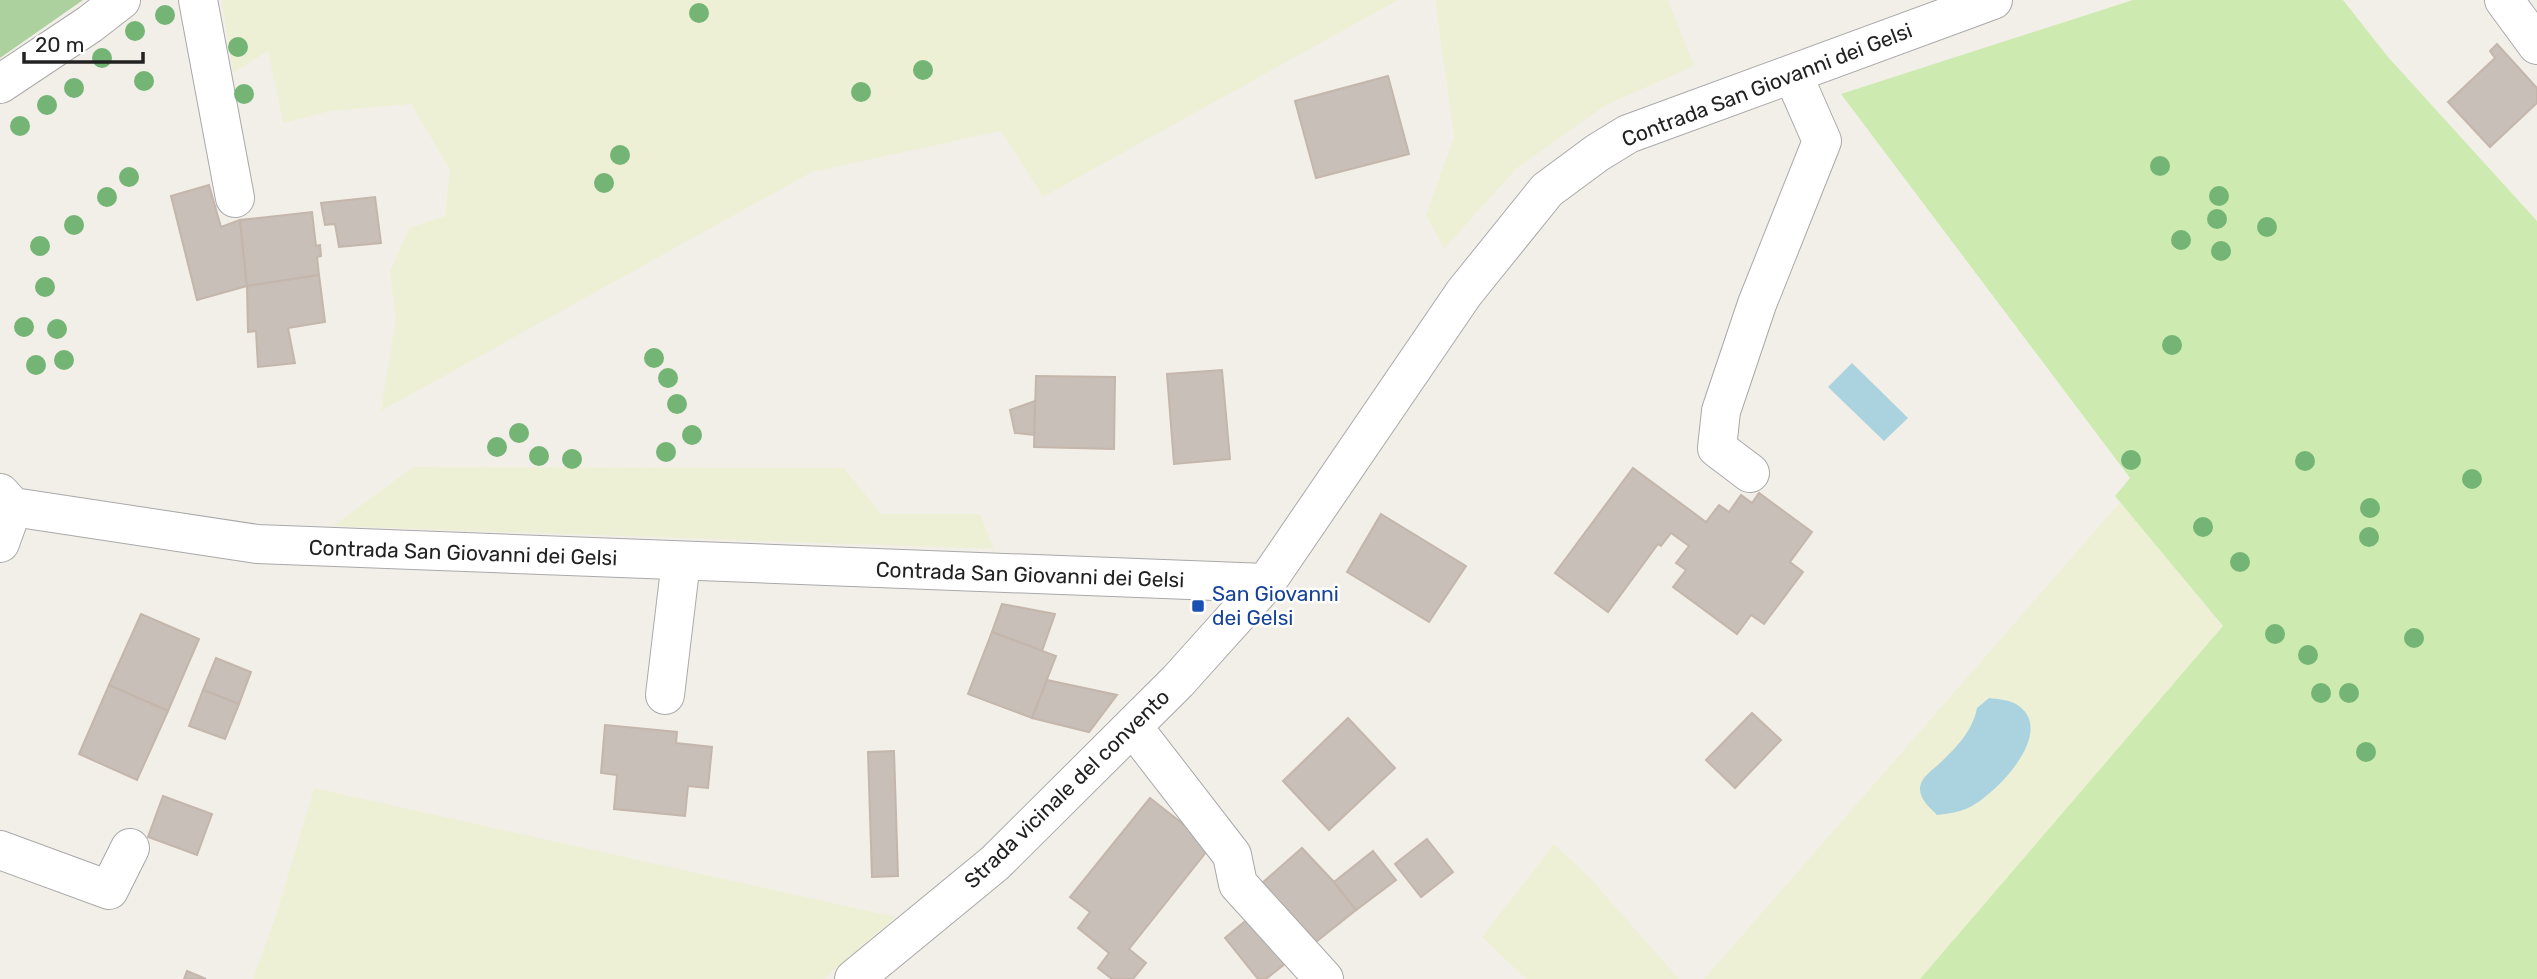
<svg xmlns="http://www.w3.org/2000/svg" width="2537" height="979" viewBox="0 0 2537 979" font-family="Rubik,sans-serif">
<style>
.farmland{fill:#eef0d5}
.grass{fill:#cdebb0}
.forest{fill:#add19e}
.water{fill:#aad3df}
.building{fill:#c7bfb8;stroke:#c4b6ab;stroke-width:2}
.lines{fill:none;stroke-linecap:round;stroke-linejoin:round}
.minor-casing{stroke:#a9a9a9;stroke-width:40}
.minor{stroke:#fff;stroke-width:38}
.tree{fill:#74b475}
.transit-dot{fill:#1a4fb4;stroke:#fff;stroke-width:2.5}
.labels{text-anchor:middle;stroke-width:5;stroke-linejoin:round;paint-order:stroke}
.street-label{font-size:21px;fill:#222;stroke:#fff}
.transit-label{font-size:21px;fill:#164399;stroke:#fff;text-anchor:start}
</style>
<rect width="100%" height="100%" fill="#f2efe9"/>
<g class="farmland">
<polygon points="222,0 1398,0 1043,197 1001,131 812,172 381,411 396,319 390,271 409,228 445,216 450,170 411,104 330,111 283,123 268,51 233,73"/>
<polygon points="1435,0 1668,0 1694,66 1606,105 1517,168 1444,249 1426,215 1454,137"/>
<polygon points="413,467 844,468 881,514 980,514 994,549 333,526"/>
<polygon points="2121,501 2223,627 1920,979 1704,979"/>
<polygon points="314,788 896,917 824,979 253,979 277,912"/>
<polygon points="1554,844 1591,879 1679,979 1526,979 1482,937"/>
</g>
<polygon class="grass" points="2133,0 2343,0 2388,57 2537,221 2537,979 1920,979 2223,626 2115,496 2130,478 1841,94"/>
<polygon class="forest" points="0,0 83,0 0,58"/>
<g class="water">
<polygon points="1852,363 1908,418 1884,441 1828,387"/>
<path d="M1989 698C1998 699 2009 700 2016 704 2059 730 1996 794 1970 807 1960 812 1948 814 1937 815 1930 808 1919 799 1920 787 1922 776 1933 770 1941 762 1957 747 1973 730 1977 708Z"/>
</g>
<g class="building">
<polygon points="2497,44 2537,88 2537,103 2490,147 2448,102 2495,58 2490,51"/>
<polygon points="1388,76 1409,154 1316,178 1295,101"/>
<polygon points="209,185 221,227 240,220 247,286 197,300 171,196"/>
<polygon points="375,197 381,243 339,247 335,224 325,225 321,203"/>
<polygon points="312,212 316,246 320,245 321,256 317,257 319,275 247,286 240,220"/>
<polygon points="319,275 325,322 288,328 295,363 258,367 256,331 248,332 247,286"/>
<polygon points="1222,370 1230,459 1174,464 1167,374"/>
<polygon points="1036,376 1115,377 1114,449 1034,447"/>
<polygon points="1035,401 1034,435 1015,433 1010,410"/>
<polygon points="1633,468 1706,522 1719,505 1729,512 1741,495 1752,503 1759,493 1812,532 1790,562 1803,572 1764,624 1751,615 1737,634 1673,587 1686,570 1676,563 1689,546 1671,533 1661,546 1658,544 1608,612 1555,573"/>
<polygon points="1381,514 1466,566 1429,622 1347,572"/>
<polygon points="1002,604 1055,614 1042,651 992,632"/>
<polygon points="141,614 199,639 168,711 109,685"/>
<polygon points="992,632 1056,656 1032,718 968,694"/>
<polygon points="216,658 251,672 239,704 203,690"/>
<polygon points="1047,680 1117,695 1089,732 1032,718"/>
<polygon points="109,685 168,711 137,780 79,754"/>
<polygon points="203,690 239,704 225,739 189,726"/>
<polygon points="1752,713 1781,740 1735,788 1706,760"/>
<polygon points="1348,718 1395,768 1329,830 1283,781"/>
<polygon points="605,725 677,732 676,743 712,747 708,788 688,786 685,816 614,809 617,775 601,773"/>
<polygon points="894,751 898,876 872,877 868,752"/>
<polygon points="163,796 212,814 197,855 148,837"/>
<polygon points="1150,798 1211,846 1129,949 1146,963 1133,979 1112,979 1098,968 1109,953 1078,928 1090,912 1070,897"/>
<polygon points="1427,839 1453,872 1421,897 1395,864"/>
<polygon points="1302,848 1334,882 1356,910 1316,942 1262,883"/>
<polygon points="1373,851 1396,880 1356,910 1334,882"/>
<polygon points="1249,918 1286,963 1266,979 1258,979 1225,938"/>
<polygon points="187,971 206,979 184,979"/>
</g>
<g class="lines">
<g class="minor-casing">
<g id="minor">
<polyline points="198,0 235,198"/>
<polyline points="2504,0 2537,45"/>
<polyline points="0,84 90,24 121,0"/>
<polyline points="1750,473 1717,448 1721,411 1757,304 1822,141 1793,75"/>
<polyline points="0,493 13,507 257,544 1266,583"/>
<polyline points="0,543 13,507"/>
<polyline points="665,695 681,561"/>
<polyline points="1133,727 1232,855 1238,884 1324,979"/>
<polyline points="0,850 109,890 130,848"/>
<polyline points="854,979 995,863 1178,681 1266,583 1464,293 1547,190 1597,153 1628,134 1993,0"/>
</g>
</g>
<use href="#minor" class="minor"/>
</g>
<g class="tree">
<circle cx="699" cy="13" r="10"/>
<circle cx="165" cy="15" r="10"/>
<circle cx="135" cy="31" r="10"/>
<circle cx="238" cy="47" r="10"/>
<circle cx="102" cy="58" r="10"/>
<circle cx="923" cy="70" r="10"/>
<circle cx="144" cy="81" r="10"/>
<circle cx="74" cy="88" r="10"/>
<circle cx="861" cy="92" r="10"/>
<circle cx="244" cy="94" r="10"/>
<circle cx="47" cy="105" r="10"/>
<circle cx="20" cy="126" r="10"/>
<circle cx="620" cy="155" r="10"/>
<circle cx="2160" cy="166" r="10"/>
<circle cx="129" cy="177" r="10"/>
<circle cx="604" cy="183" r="10"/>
<circle cx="2219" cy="196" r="10"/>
<circle cx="107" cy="197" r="10"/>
<circle cx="2217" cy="219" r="10"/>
<circle cx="74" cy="225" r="10"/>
<circle cx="2267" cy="227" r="10"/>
<circle cx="2181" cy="240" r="10"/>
<circle cx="40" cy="246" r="10"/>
<circle cx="2221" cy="251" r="10"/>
<circle cx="45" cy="287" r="10"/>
<circle cx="24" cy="327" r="10"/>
<circle cx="57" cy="329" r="10"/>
<circle cx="2172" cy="345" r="10"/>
<circle cx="654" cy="358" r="10"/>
<circle cx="64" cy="360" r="10"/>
<circle cx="36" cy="365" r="10"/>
<circle cx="668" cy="378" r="10"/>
<circle cx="677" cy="404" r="10"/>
<circle cx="519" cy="433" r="10"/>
<circle cx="692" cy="435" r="10"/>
<circle cx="497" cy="447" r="10"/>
<circle cx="666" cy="452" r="10"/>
<circle cx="539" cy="456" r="10"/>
<circle cx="572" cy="459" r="10"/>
<circle cx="2131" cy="460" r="10"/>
<circle cx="2305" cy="461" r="10"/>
<circle cx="2472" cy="479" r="10"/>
<circle cx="2370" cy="508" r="10"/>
<circle cx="2203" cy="527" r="10"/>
<circle cx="2369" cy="537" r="10"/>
<circle cx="2240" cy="562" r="10"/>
<circle cx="2275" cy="634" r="10"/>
<circle cx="2414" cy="638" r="10"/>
<circle cx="2308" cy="655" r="10"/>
<circle cx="2321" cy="693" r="10"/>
<circle cx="2349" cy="693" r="10"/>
<circle cx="2366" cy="752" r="10"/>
</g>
<rect class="transit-dot" x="1191" y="599" width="14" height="14" rx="3.5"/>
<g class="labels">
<g class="street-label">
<text transform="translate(1767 85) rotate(-21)" y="7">Contrada San Giovanni dei Gelsi</text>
<text transform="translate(463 553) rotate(2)" y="7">Contrada San Giovanni dei Gelsi</text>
<text transform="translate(1030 575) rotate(2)" y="7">Contrada San Giovanni dei Gelsi</text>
<text transform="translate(1067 789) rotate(-44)" y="7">Strada vicinale del convento</text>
</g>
<g class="transit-label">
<text x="1212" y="601">San Giovanni<tspan x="1212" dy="24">dei Gelsi</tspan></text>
</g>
</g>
<path d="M24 52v10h119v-10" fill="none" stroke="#222222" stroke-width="3.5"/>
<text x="35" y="52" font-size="21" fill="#222222" stroke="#ffffff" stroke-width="5" paint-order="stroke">20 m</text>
</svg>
